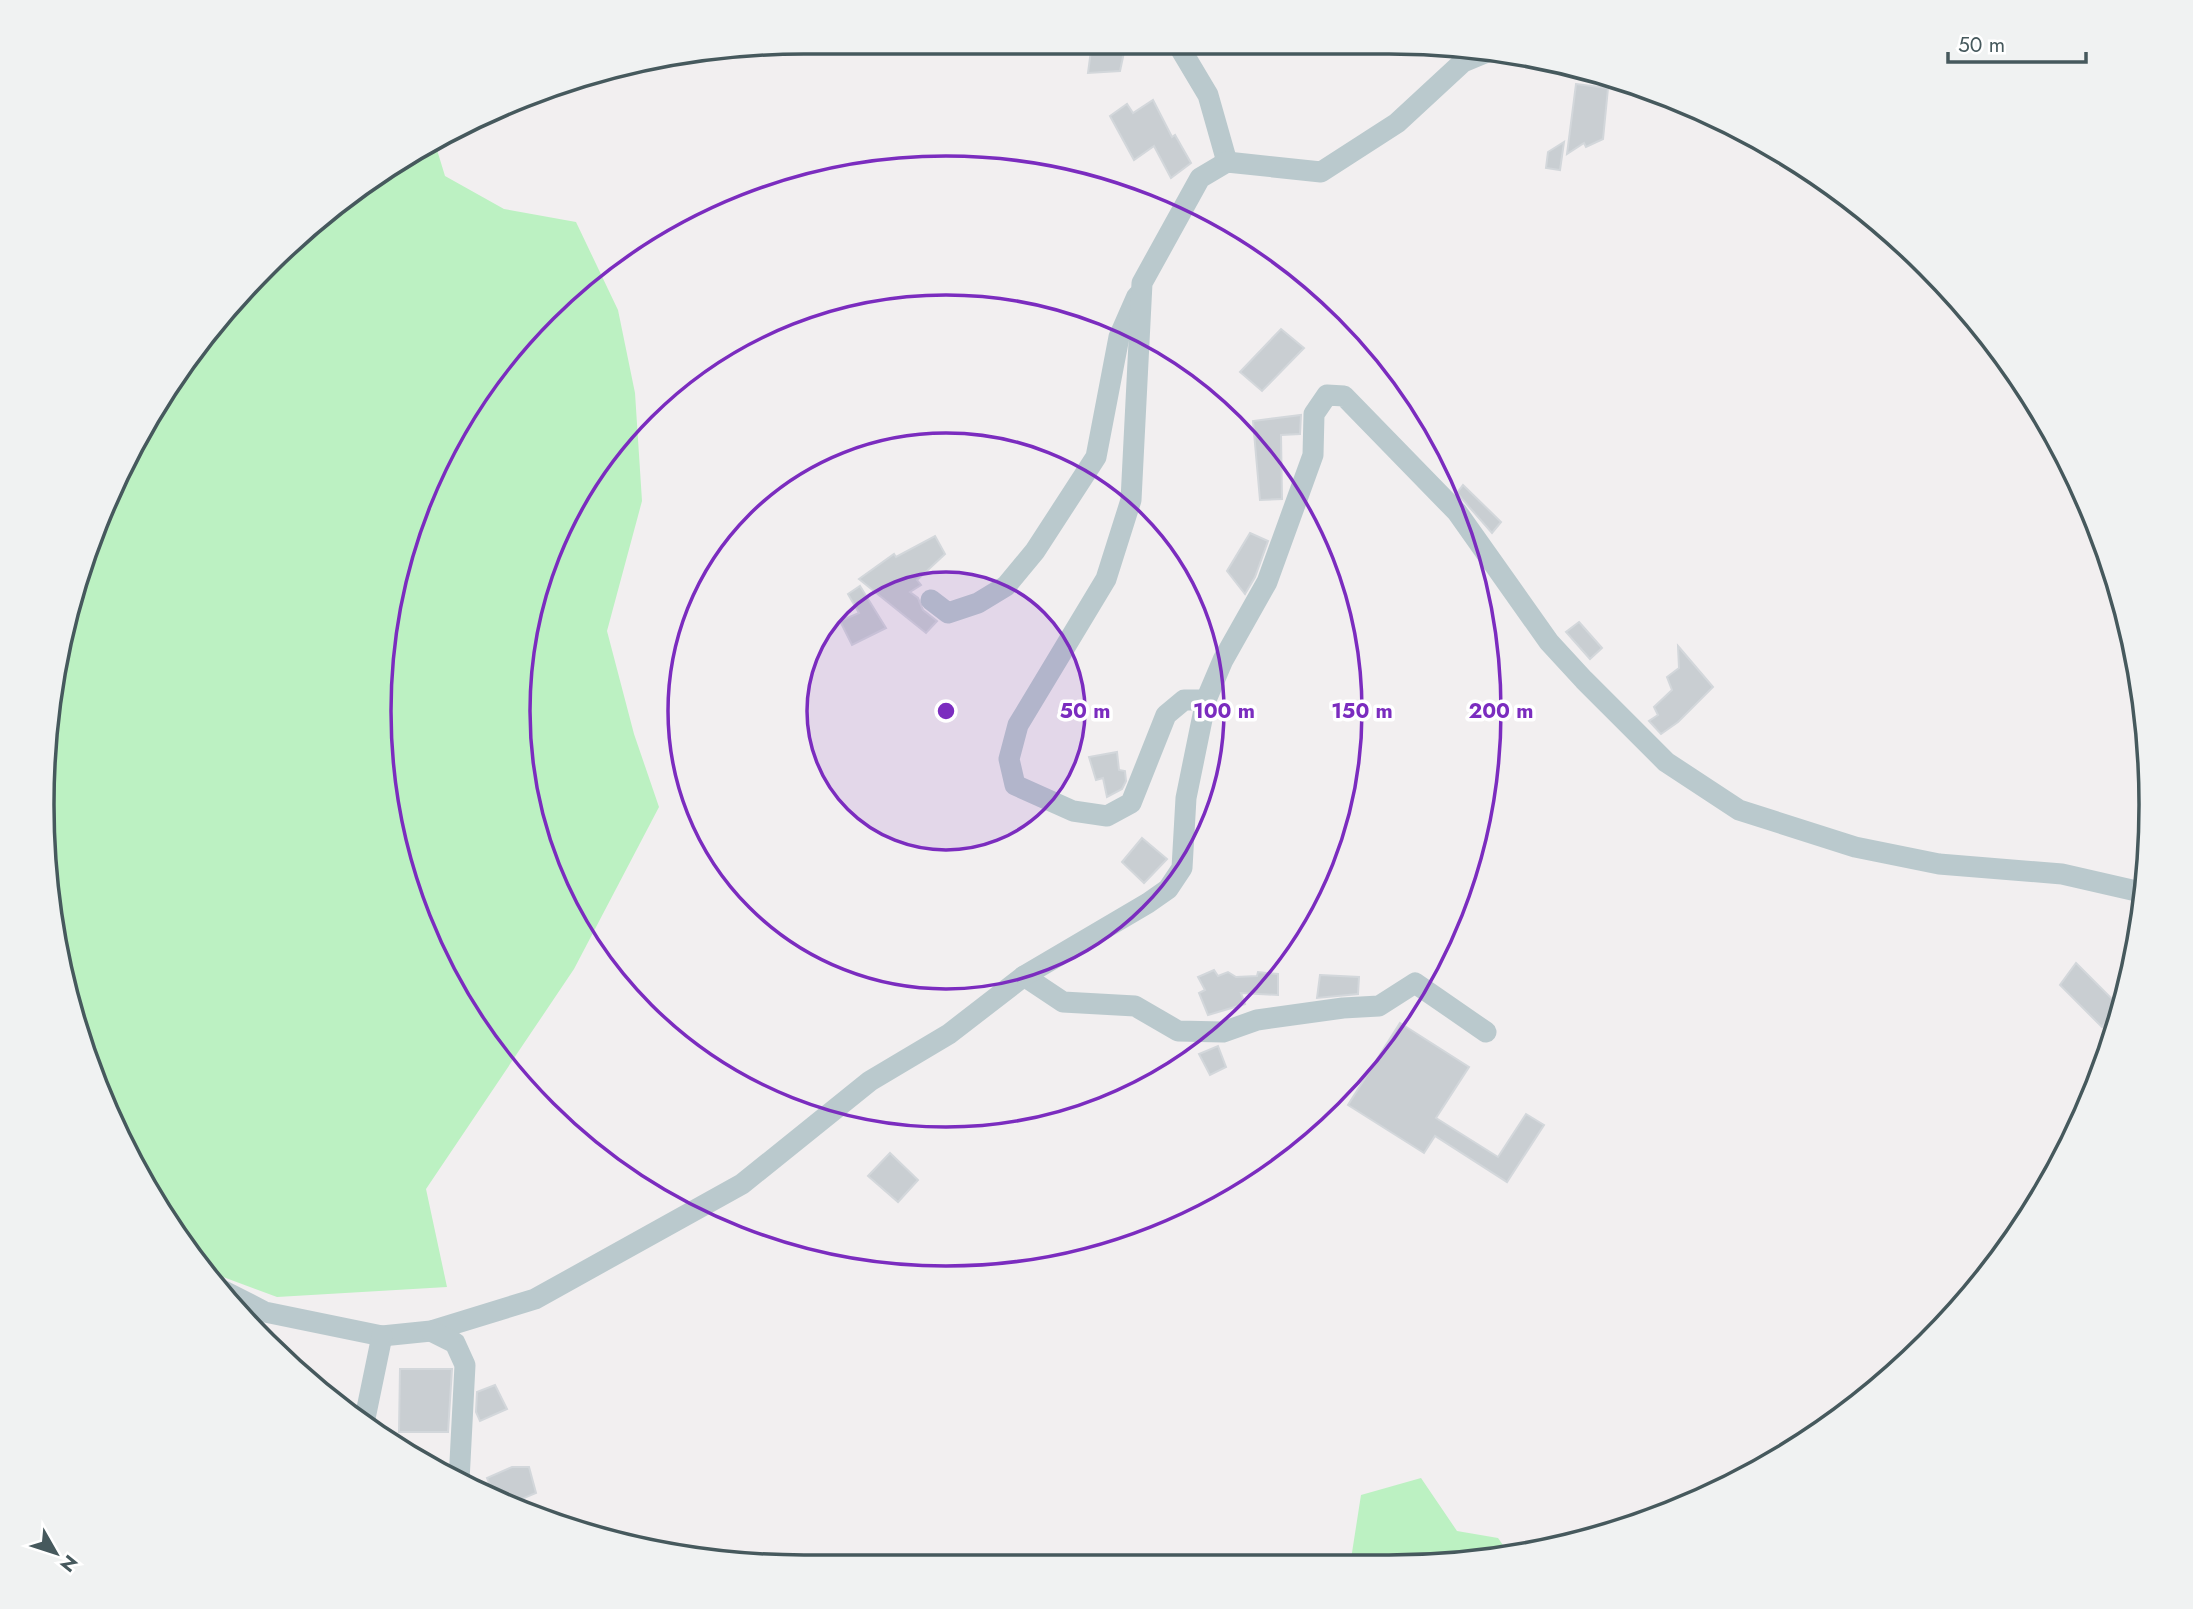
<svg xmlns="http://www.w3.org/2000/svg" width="2193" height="1609" viewBox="0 0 2193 1609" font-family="Jost,sans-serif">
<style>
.green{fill:#bcf1c2}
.building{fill:#c9ced2;stroke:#d3d7db;stroke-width:2}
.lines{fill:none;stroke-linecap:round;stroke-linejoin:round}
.minor{stroke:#bac9cd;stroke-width:21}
.ring{fill:none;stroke:#7b2cbf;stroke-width:3.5}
.rim{fill:none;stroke:#46595d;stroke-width:3.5}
.centre{fill:#7b2cbf;stroke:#fff;stroke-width:3.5}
.ring-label{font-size:21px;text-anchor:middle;font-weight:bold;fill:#7b2cbf;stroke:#fff;stroke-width:7;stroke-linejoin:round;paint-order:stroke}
</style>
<rect width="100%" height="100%" fill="#f2eff0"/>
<g class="green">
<polygon points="434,140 445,176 504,209 576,222 618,310 635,393 642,501 607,631 634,734 659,807 574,969 426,1189 447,1287 277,1297 199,1268 144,1185 83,1050 44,855 57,656 121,467 171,381 265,266 423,144"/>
<polygon points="1421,1478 1457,1531 1498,1538 1510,1555 1488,1560 1345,1561 1351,1559 1361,1495"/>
</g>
<g class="building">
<polygon points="1092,43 1126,43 1120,71 1088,73"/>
<polygon points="1576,84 1608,88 1603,139 1586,147 1584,143 1567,154"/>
<polygon points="1153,100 1172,137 1175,135 1191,163 1171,178 1154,146 1134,160 1110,116 1127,104 1133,113"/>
<polygon points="1564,142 1560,170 1546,168 1548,152"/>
<polygon points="1281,329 1304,348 1262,391 1240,372"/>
<polygon points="1301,415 1300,434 1281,435 1282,499 1260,500 1253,421"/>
<polygon points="1463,485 1501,522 1492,533 1457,493"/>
<polygon points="1250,533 1268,541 1255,577 1245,594 1227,571"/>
<polygon points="935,536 945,554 917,580 921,585 910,592 918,598 923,610 937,621 926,633 859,579 894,554 896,557"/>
<polygon points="860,586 886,628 852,645 840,621 859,613 848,594"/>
<polygon points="1579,622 1602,648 1590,659 1566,632"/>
<polygon points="1678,646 1713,687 1678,722 1661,734 1649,721 1658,715 1654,707 1672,690 1667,677 1679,668"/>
<polygon points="1117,752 1119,770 1125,771 1126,781 1122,789 1107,797 1103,778 1096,780 1089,757"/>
<polygon points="1142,838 1167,859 1144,883 1122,862"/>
<polygon points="2076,963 2119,1006 2102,1027 2060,985"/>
<polygon points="1214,970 1218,976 1228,972 1236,977 1257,976 1258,972 1278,974 1278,995 1241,993 1245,1004 1208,1015 1199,993 1205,990 1198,977"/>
<polygon points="1320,975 1359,977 1358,994 1317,998"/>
<polygon points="1400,1023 1469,1067 1436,1118 1498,1157 1526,1114 1544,1125 1507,1182 1435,1136 1424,1153 1348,1105"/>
<polygon points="1218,1046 1226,1067 1210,1075 1199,1054"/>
<polygon points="890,1153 918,1180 898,1202 868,1176"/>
<polygon points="400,1369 452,1369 448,1432 399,1432"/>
<polygon points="495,1385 507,1409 480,1421 476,1412 477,1392"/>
<polygon points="512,1467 529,1467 536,1493 510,1504 495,1497 487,1478"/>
</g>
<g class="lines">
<g class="minor">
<polyline points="1177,43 1208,95 1227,162"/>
<polyline points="931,600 948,613 978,603 1006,586 1035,551 1096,457 1119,337 1137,296"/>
<polyline points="1206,700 1223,660 1267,582 1313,455 1314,414 1327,395 1344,396 1457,512 1549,642 1584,680 1666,762 1739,810 1855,847 1939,864 2062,874 2145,893"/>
<polyline points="1024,976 1063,1002 1135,1006 1178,1031 1223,1032 1257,1020 1343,1008 1379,1006 1415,983 1486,1032"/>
<polyline points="216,1287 265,1312 382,1336 431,1331 535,1299 742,1184 870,1081 949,1034 1024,976 1148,903 1168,889 1182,868 1186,798 1206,700 1184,700 1166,715 1131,803 1107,816 1073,811 1015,785 1009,759 1018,725 1106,579 1131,500 1142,283 1200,178 1227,162 1321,172 1397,123 1463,62 1487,52"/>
<polyline points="431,1331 455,1343 465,1365 459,1481"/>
<polyline points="364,1423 382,1336"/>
</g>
</g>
<circle cx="946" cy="711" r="139" fill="#7b2cbf" fill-opacity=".12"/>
<g class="ring">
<circle cx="946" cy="711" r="139"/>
<circle cx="946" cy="711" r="278"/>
<circle cx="946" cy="711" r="416"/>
<circle cx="946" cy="711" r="555"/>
</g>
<path d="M0 0H2193V1609H0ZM804 54H1389A750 750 0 0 1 2139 804V805A750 750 0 0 1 1389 1555H804A750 750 0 0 1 54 805V804A750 750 0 0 1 804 54Z" fill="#f0f2f2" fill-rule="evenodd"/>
<path class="rim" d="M804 54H1389A750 750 0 0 1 2139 804V805A750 750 0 0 1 1389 1555H804A750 750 0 0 1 54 805V804A750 750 0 0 1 804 54Z"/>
<circle cx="946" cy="711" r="10" class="centre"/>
<g class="ring-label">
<text x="1085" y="718">50 m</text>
<text x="1224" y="718">100 m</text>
<text x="1362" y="718">150 m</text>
<text x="1501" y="718">200 m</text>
</g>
<g transform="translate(56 1553) rotate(129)" stroke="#ffffff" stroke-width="5" paint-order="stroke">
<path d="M0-5L12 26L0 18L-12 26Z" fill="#46595d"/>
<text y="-10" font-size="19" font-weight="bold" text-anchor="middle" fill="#46595d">N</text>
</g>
<path d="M1948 52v10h138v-10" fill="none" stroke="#46595d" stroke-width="3.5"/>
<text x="1958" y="52" font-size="21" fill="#46595d" stroke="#ffffff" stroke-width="5" paint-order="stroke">50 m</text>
</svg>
